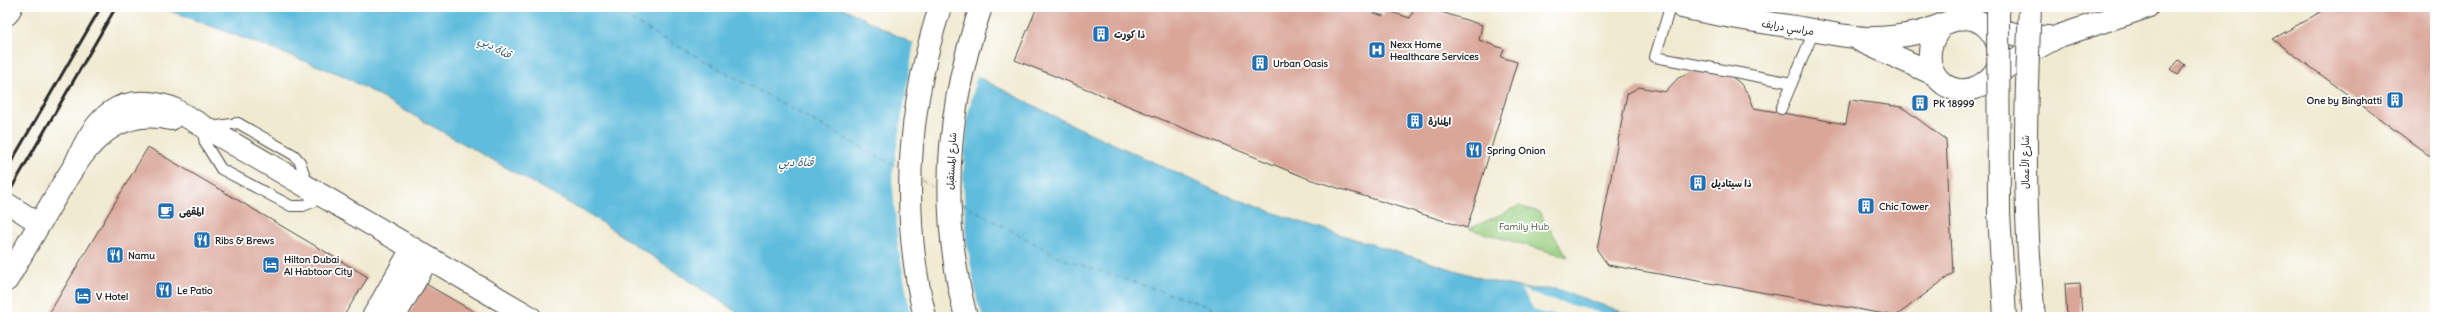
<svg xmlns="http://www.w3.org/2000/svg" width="2442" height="324" viewBox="0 0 2442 324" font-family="Delius,'Playpen Sans Arabic',sans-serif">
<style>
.green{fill:#99cf81;stroke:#627d56}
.water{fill:#5ebcdc;stroke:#447484}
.pier{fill:#f0ead1}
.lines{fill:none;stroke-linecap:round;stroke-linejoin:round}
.ferry{stroke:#3d5e69;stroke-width:1;stroke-dasharray:5 4;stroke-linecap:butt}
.building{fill:#d9a698}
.lane-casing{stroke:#494844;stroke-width:12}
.street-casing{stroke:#494844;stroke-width:22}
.secondary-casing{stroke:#494844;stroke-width:24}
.highway-casing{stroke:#494844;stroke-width:24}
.lane{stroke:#fff;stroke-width:10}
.street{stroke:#fff;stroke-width:20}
.secondary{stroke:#fff;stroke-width:22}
.highway{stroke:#fff;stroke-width:22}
.rail{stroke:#2b2b2b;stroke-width:3}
.secondary-bridge-casing{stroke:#494844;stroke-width:24;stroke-linecap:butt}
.secondary-bridge{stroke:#fff;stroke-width:22}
.labels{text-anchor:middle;stroke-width:3.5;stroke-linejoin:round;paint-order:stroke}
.street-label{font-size:10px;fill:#2b2b2b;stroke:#fff}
.poi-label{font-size:10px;font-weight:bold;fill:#2b2b2b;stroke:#fff;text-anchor:start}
.park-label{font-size:10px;fill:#4c5c45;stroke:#fff}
.water-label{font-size:11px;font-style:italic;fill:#3d5e69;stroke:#fff}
</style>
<rect width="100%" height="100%" fill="#fff"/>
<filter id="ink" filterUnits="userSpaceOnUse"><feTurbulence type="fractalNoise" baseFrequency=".025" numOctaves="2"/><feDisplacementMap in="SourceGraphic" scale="8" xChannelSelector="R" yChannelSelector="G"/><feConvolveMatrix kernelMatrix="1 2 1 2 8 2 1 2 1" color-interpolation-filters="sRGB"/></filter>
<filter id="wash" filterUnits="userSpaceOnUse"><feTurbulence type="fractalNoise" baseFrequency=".012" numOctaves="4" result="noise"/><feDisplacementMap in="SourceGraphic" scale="16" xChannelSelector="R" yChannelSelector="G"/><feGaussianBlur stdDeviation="0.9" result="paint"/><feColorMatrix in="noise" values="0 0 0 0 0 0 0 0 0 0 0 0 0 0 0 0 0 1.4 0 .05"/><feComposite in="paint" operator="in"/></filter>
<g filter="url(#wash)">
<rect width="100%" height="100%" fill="#f0ead1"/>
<polygon class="green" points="1519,206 1539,212 1568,257 1469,229"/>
<polygon class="water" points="160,7 841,7 1062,120 1220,193 1297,221 1490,281 1527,289 1557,289 1625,313 1648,317 744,317 590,215 342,75"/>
<g class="pier">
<polygon points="914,43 977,76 968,114 963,176 966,238 977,300 983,317 912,317 910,311 898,245 892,178"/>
<polygon points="1520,288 1543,298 1617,317 1562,317 1535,311"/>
</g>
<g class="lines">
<g class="ferry">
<polyline points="607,7 901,169"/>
<polyline points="921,180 939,191"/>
<polyline points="961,203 1063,259 1241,317"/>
</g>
</g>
<g id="blocks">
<g class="building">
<polygon points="1037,7 1358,7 1383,16 1385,10 1410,18 1415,7 1425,7 1482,25 1479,40 1504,49 1501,57 1517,62 1467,228 1309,179 1015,60"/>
<polygon points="2329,7 2435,7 2435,160 2273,39"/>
<polygon points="2179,60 2185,65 2178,75 2171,69"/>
<polygon points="1695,70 1714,70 1728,74 1740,83 1749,95 1754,108 1846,124 1850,100 1902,107 1946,140 1953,273 1896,316 1608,265 1597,250 1627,94 1639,87 1665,92 1678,78"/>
<polygon points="1919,96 1927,103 1921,109 1913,103"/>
<polygon points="148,147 368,277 343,317 47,317"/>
<polygon points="2080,283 2082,317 2067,317 2065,284"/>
<polygon points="426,284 483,317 407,317"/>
</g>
</g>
</g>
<g filter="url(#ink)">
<use href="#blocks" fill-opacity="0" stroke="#494844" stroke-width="1"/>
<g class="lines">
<g class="lane-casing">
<g id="lane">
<polyline points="1670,7 1655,57 1792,83"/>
<polyline points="1781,109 1814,31"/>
<polyline points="202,128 205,143 221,169 291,206 303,206 313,202 318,194"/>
<polyline points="212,131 218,126 238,123 294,155 300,162 308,185"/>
</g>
</g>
<g class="street-casing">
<polyline id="street" points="7,203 40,224"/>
</g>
<g class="secondary-casing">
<g id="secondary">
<path d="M1682 7C1721 16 1761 22 1801 28 1824 32 1848 38 1872 38 1887 38 1903 36 1917 33 1935 30 1955 15 1972 19 1998 26 2009 61 1989 79 1954 111 1908 68 1941 27"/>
<polyline points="1986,26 2022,36 2048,37"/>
<polyline points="1861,41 1934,74"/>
<polyline points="1991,78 2024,55 2059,36 2147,7"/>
<path d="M76 163C95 117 119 91 172 108L530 317"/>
<path d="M7 280C21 255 36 230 50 206 78 159 106 104 171 119"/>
<polyline points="373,317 412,249"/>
<polyline points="394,317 428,258"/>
<path d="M925 317C900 214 908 108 940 7"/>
<path d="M966 317C939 213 946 108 981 7"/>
</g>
</g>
<g class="highway-casing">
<polyline id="highway" points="7,14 11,7"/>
</g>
<use href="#lane" class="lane"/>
<use href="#street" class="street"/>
<use href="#secondary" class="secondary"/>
<use href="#highway" class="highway"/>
<g class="rail">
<polyline points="7,169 101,7"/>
<polyline points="7,196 116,7"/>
</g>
<g class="secondary-bridge-casing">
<g id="secondary-bridge">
<polyline points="1998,7 1999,213 2005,317"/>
<path d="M2030 7C2025 111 2023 213 2034 317"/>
</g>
</g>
<use href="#secondary-bridge" class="secondary-bridge"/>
</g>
</g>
<defs>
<g id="building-square" transform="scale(0.9)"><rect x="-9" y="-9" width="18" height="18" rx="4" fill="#1f6fb2" stroke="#fff"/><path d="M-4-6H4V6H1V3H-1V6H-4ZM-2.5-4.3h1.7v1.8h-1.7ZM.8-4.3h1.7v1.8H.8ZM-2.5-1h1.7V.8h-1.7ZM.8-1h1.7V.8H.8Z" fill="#fff"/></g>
<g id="hospital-square" transform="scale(0.9)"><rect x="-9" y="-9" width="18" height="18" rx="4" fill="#1f6fb2" stroke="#fff"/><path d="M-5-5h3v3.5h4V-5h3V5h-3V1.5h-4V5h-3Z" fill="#fff"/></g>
<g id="restaurant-square" transform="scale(0.9)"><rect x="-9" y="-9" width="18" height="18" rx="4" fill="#1f6fb2" stroke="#fff"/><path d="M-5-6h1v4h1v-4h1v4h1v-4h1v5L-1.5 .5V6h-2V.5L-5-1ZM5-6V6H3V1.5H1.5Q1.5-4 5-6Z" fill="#fff"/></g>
<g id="cafe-square" transform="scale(0.9)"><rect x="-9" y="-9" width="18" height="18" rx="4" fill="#1f6fb2" stroke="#fff"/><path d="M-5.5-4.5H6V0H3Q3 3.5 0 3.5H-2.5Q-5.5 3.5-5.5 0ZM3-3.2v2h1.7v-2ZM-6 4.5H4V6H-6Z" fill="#fff"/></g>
<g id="hotel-square" transform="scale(0.9)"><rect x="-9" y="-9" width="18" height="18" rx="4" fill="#1f6fb2" stroke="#fff"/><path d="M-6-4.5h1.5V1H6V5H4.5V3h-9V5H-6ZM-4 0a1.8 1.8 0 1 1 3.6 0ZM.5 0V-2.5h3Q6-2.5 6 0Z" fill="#fff"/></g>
</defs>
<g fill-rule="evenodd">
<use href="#building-square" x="1101" y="34"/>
<use href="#hospital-square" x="1377" y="50"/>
<use href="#building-square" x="1260" y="63"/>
<use href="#building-square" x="2395" y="100"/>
<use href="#building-square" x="1920" y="103"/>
<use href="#building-square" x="1415" y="121"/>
<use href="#restaurant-square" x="1474" y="150"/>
<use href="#building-square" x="1698" y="183"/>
<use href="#building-square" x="1866" y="206"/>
<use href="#cafe-square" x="166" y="211"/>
<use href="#restaurant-square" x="202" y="240"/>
<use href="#restaurant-square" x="115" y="255"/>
<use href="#hotel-square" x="271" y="265"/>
<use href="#restaurant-square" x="164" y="290"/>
<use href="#hotel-square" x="83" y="296"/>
</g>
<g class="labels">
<g class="street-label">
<text transform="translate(1788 27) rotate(9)" y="4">مراسي درايف</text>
<text transform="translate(951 161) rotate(-87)" y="4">شارع المستقبل</text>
<text transform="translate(2025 162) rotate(-90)" y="4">شارع الأعمال</text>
</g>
<g class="poi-label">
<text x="1114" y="38">ذا كورت</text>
<text x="1390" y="48">Nexx Home<tspan x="1390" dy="12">Healthcare Services</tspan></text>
<text x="1273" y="67">Urban Oasis</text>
<text x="2382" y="104" text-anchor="end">One by Binghatti</text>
<text x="1933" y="107">PK 18999</text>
<text x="1428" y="125">المنارة</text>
<text x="1487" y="154">Spring Onion</text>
<text x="1711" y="187">ذا سيتاديل</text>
<text x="1879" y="210">Chic Tower</text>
<text x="179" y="215">المقهى</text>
<text x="215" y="244">Ribs &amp; Brews</text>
<text x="128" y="259">Namu</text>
<text x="284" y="263">Hilton Dubai<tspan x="284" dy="12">Al Habtoor City</tspan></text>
<text x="177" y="294">Le Patio</text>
<text x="96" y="300">V Hotel</text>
</g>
<g class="park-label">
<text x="1524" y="230">Family Hub</text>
</g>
<g class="water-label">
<text transform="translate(495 47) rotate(29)" y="4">قناة دبي</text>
<text x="796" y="166">قناة دبي</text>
</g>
</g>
<rect width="2442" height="324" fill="none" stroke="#fff" stroke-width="24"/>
</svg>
